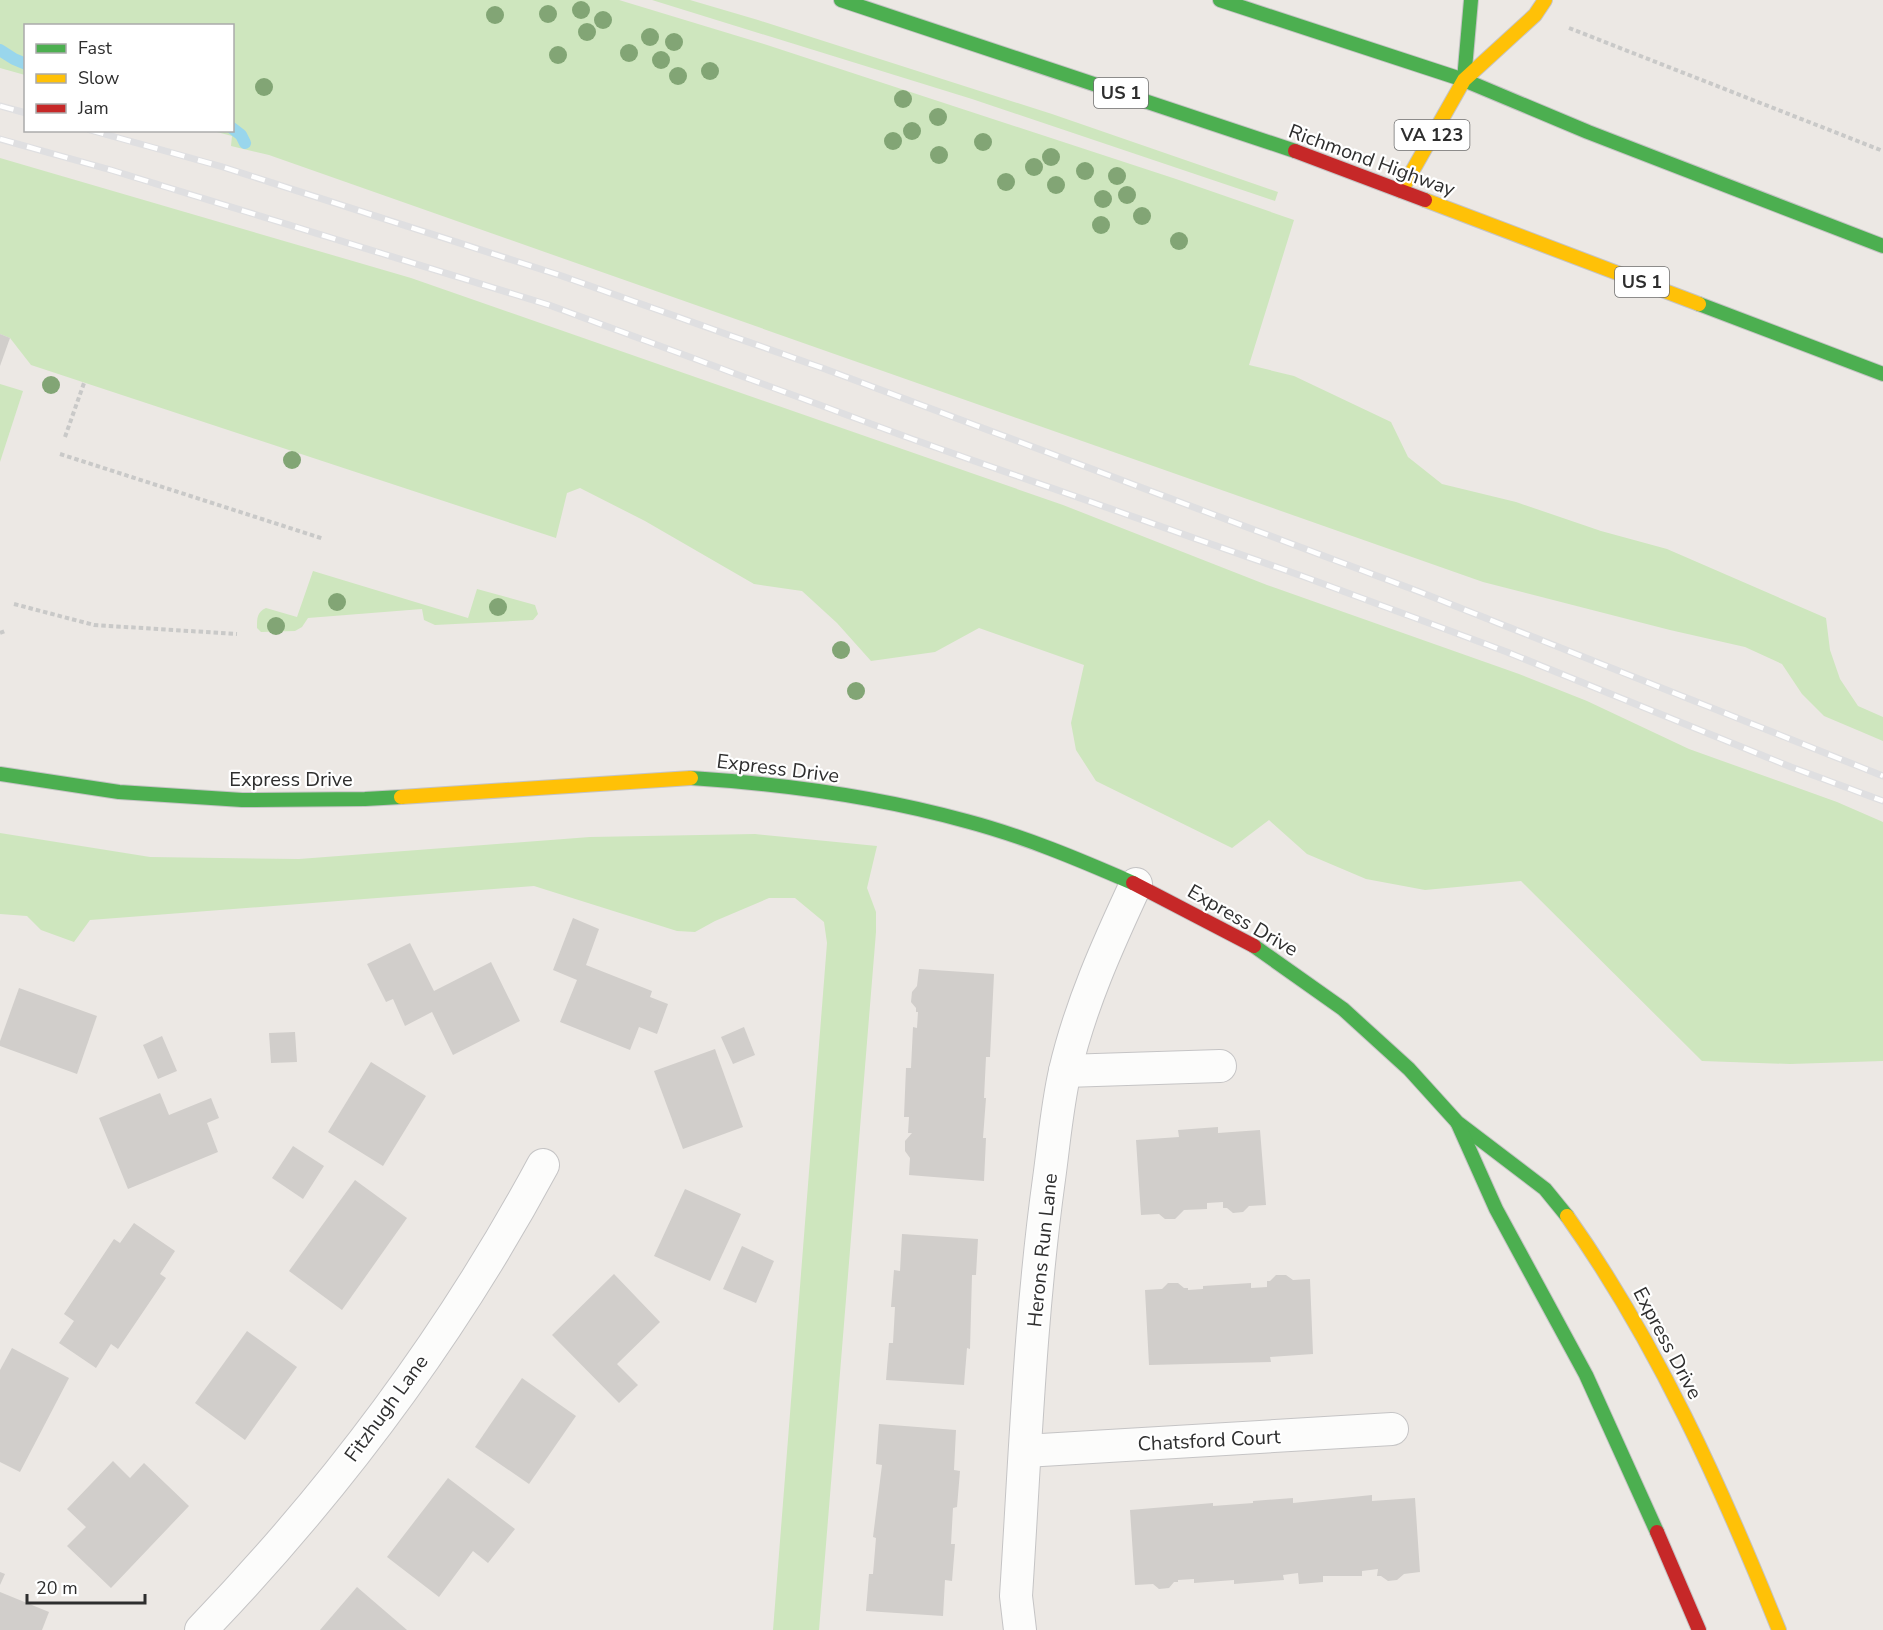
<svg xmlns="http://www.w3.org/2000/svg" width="1883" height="1630" viewBox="0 0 1883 1630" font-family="'Nunito Sans',sans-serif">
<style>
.green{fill:#cee6be}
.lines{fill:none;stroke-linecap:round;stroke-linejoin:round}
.stream{stroke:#99d6ec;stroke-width:12}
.building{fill:#d1cecb}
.street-casing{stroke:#c5c4c5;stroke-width:34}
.fast-casing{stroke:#c5c4c5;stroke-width:16}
.slow-casing{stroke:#c5c4c5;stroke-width:16}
.jam-casing{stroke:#c5c4c5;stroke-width:16}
.path{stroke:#c9c9c8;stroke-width:4;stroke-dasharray:4.5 3;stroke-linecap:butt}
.street{stroke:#fcfcfb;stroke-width:32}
.fast{stroke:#4caf50;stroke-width:14}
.slow{stroke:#ffc107;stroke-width:14}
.jam{stroke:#c62828;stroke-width:14}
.rail-casing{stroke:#dfdfe1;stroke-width:7}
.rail{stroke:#fff;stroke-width:4.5;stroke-dasharray:14;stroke-linecap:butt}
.tree{fill:#82a575}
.labels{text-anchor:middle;stroke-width:4.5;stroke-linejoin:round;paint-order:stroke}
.shield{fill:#fff;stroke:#6d6d6d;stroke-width:1.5}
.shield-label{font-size:18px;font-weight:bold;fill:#2e2e2e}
.street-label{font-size:20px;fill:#2e2e2e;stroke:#fff}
</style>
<rect width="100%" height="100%" fill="#ece8e4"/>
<g class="green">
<polygon points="0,0 619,0 764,44 1176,179 1294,220 1249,365 1294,376 1391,422 1408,457 1442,484 1516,502 1601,531 1667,549 1826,618 1830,650 1840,679 1858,706 1883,717 1883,741 1824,716 1802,694 1782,664 1745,647 1670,630 1483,582 269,155 231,146 232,136 213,131 232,130 232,26 26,26 25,75 0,68"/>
<polygon points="652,0 690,0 758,20 1052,114 1278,192 1275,201 972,99"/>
<polygon points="0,158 411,278 1063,505 1267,585 1519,674 1587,701 1689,749 1837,802 1883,822 1883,1061 1790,1064 1702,1061 1521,881 1425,890 1366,879 1307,854 1269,820 1232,848 1096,781 1076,750 1071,723 1084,665 979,628 935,652 871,661 837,623 802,591 754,584 645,521 580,488 567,493 556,538 31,365 10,338 0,334"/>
<polygon points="0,384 23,391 0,462"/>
<path d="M313 571 468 618 477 589 535 605 538 614 533 620 435 625 424 620 422 609 308 618 302 627 295 631 261 632 257 628C257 618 257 612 266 608L297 617Z"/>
<polygon points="0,833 150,857 299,859 590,837 755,834 877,846 867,888 876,912 876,932 819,1630 773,1630 827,943 824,922 795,898 769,898 715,921 695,932 677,931 534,886 90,920 74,942 41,930 27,916 0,914"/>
</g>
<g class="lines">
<g class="stream">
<polyline points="0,50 14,59 26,64"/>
<polyline points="232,128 241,135 245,143"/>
</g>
</g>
<g class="building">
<polygon points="0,334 10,338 0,366"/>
<polygon points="573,918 599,929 586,965 652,991 650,997 668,1004 657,1034 639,1027 630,1050 560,1022 577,980 553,970"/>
<polygon points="410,943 434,991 491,962 520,1021 453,1055 432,1012 405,1026 393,999 386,1002 367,964"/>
<polygon points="919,969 994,974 990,1057 986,1057 984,1098 986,1098 983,1138 986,1138 984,1181 909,1175 910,1158 905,1151 905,1141 912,1133 908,1133 909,1117 904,1117 905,1092 906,1068 911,1068 913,1027 917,1028 918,1012 916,1012 916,1008 911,1002 912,992 917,986"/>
<polygon points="19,988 97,1016 77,1074 0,1046 0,1041"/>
<polygon points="744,1027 755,1055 733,1064 721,1037"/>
<polygon points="295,1032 297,1062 271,1063 269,1033"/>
<polygon points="162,1036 177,1071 158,1079 143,1045"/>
<polygon points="715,1049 743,1127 683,1149 654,1071"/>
<polygon points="371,1062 426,1096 383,1166 328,1132"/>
<polygon points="160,1093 169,1115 211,1098 219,1118 207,1123 218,1152 128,1189 99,1118"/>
<polygon points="1218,1127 1218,1133 1260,1130 1266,1205 1249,1206 1243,1212 1233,1213 1227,1208 1223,1208 1223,1202 1207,1203 1207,1209 1184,1210 1175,1219 1165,1219 1159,1214 1141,1215 1136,1140 1179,1137 1178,1130"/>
<polygon points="293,1146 324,1166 303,1199 272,1178"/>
<polygon points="355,1180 407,1218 342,1310 289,1271"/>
<polygon points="685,1189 741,1214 710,1281 654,1256"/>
<polygon points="134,1223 175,1251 160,1274 166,1278 118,1349 111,1344 96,1368 59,1343 74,1321 64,1314 114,1239 120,1243"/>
<polygon points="902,1234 978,1239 976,1275 972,1275 970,1349 967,1348 964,1385 886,1380 889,1343 893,1343 895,1307 891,1307 894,1270 900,1271"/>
<polygon points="742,1246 774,1261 756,1303 723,1289"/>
<polygon points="614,1274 660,1322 617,1364 638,1385 619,1403 552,1335"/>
<polygon points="1276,1275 1286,1275 1293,1280 1310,1279 1313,1354 1270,1357 1271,1362 1149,1365 1145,1290 1162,1289 1168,1283 1178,1283 1184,1288 1188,1288 1188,1290 1203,1289 1203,1286 1251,1283 1251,1288 1267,1287 1267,1281 1270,1281"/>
<polygon points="247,1331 297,1367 245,1440 195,1403"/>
<polygon points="12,1348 69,1378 20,1472 0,1462 0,1370"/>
<polygon points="522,1378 576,1416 529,1484 475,1447"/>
<polygon points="879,1424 956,1430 954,1470 960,1471 957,1507 953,1508 951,1544 955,1544 952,1581 945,1580 943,1616 866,1611 869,1574 873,1574 876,1538 873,1537 882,1465 876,1464"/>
<polygon points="113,1461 130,1478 144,1463 189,1506 111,1588 67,1546 86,1527 67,1509"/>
<polygon points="448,1478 515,1529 488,1563 473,1551 439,1597 387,1557"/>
<polygon points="1372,1495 1372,1501 1415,1498 1420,1572 1404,1574 1397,1580 1388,1581 1381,1576 1377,1576 1378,1569 1362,1571 1362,1576 1323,1576 1323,1582 1299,1584 1298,1573 1283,1575 1284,1580 1234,1584 1234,1580 1194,1583 1194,1579 1178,1580 1178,1582 1174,1582 1169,1588 1159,1589 1153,1584 1135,1585 1130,1510 1213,1503 1213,1506 1253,1503 1253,1501 1293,1498 1293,1503"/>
<polygon points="0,1572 5,1574 0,1585"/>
<polygon points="357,1587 407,1630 320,1630"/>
<polygon points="0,1592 49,1612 42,1630 0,1630"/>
</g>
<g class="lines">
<g class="street-casing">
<g id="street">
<polyline points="1065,1071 1220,1066"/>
<polyline points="1025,1451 1392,1429"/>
<path d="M201 1630C334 1492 452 1334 543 1165"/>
<path d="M1020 1630 1016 1596C1025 1457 1030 1316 1049 1179 1054 1143 1057 1106 1065 1071 1080 1006 1108 944 1136 884"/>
</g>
</g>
<g class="fast-casing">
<g id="fast">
<polyline points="841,0 1295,151"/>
<polyline points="1220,0 1464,80 1588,132 1883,246"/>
<polyline points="1464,80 1471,0"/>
<polyline points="1699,304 1883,374"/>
<polyline points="0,774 119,792 242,800 365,799 401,797"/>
<path d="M691 778C784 784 876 796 966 821 1023 836 1078 859 1133 883"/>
<polyline points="1254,946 1343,1009 1409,1069 1457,1122 1545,1189 1567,1216"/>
<polyline points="1458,1124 1496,1209 1586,1375 1657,1532"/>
</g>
</g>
<g class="slow-casing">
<g id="slow">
<polyline points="1401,191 1464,80 1535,15 1545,0"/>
<polyline points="1425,200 1699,304"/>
<polyline points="401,797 691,778"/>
<path d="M1567 1216C1657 1343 1721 1486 1779 1630"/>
</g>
</g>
<g class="jam-casing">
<g id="jam">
<polyline points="1295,151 1425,200"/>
<polyline points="1133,883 1254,946"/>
<polyline points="1657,1532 1699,1630"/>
</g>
</g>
<g class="path">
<polyline points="1569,28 1883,151"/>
<polyline points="65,437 84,383"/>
<polyline points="60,454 324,539"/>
<polyline points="14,604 94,625 237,634"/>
<polyline points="0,633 5,631"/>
</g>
<use href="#street" class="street"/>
<use href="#fast" class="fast"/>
<use href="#slow" class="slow"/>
<use href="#jam" class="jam"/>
<g class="rail-casing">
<g id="rail">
<polyline points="0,106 26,113"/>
<polyline points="90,130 223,167 562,276 825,369 1420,592 1883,776"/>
<polyline points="0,139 111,170 549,305 912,439 1302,576 1507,652 1791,767 1883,801"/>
</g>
</g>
<use href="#rail" class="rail"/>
</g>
<g class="tree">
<circle cx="581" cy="10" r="9"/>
<circle cx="548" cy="14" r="9"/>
<circle cx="495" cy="15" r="9"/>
<circle cx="603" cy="20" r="9"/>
<circle cx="587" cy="32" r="9"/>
<circle cx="650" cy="37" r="9"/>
<circle cx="674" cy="42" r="9"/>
<circle cx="629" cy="53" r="9"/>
<circle cx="558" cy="55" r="9"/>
<circle cx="661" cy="60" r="9"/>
<circle cx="710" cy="71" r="9"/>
<circle cx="678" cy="76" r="9"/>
<circle cx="264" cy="87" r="9"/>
<circle cx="903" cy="99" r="9"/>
<circle cx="938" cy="117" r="9"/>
<circle cx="912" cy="131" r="9"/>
<circle cx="893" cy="141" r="9"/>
<circle cx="983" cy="142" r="9"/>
<circle cx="939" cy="155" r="9"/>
<circle cx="1051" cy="157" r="9"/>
<circle cx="1034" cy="167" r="9"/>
<circle cx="1085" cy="171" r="9"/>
<circle cx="1117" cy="176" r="9"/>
<circle cx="1006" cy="182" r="9"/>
<circle cx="1056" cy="185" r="9"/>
<circle cx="1127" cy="195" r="9"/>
<circle cx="1103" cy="199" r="9"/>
<circle cx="1142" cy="216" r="9"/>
<circle cx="1101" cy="225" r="9"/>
<circle cx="1179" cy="241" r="9"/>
<circle cx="51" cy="385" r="9"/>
<circle cx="292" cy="460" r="9"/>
<circle cx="337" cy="602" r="9"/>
<circle cx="498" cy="607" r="9"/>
<circle cx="276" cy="626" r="9"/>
<circle cx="841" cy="650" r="9"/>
<circle cx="856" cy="691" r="9"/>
</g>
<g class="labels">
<g class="shield">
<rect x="1094" y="78" width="54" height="30" rx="4.5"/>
<rect x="1394.5" y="120" width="75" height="30" rx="4.5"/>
<rect x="1615" y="267" width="54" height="30" rx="4.5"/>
</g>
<g class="shield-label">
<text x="1121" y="99">US 1</text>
<text x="1432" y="141">VA 123</text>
<text x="1642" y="288">US 1</text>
</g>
<g class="street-label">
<text transform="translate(1372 160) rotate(20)" y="7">Richmond Highway</text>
<text transform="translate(778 768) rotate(7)" y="7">Express Drive</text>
<text x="291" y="786">Express Drive</text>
<text transform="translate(1243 920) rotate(30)" y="7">Express Drive</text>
<text transform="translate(1042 1250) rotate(-84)" y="7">Herons Run Lane</text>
<text transform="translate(1668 1343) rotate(62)" y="7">Express Drive</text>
<text transform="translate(386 1408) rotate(-54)" y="7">Fitzhugh Lane</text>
<text transform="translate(1209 1440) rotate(-3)" y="7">Chatsford Court</text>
</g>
</g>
<rect x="24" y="24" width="210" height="108" fill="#ffffff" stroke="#ababab" stroke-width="1.5"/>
<rect x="36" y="44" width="30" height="9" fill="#4caf50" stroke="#ababab" stroke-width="1.5"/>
<text x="78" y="54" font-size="18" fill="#2e2e2e">Fast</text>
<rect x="36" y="74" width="30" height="9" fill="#ffc107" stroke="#ababab" stroke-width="1.5"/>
<text x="78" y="84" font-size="18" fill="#2e2e2e">Slow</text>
<rect x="36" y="104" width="30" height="9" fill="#c62828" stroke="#ababab" stroke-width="1.5"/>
<text x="78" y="114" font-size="18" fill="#2e2e2e">Jam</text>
<path d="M27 1594v9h118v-9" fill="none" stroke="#2e2e2e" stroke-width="3"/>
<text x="36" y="1594" font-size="18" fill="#2e2e2e" stroke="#ffffff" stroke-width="4.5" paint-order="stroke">20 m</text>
</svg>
